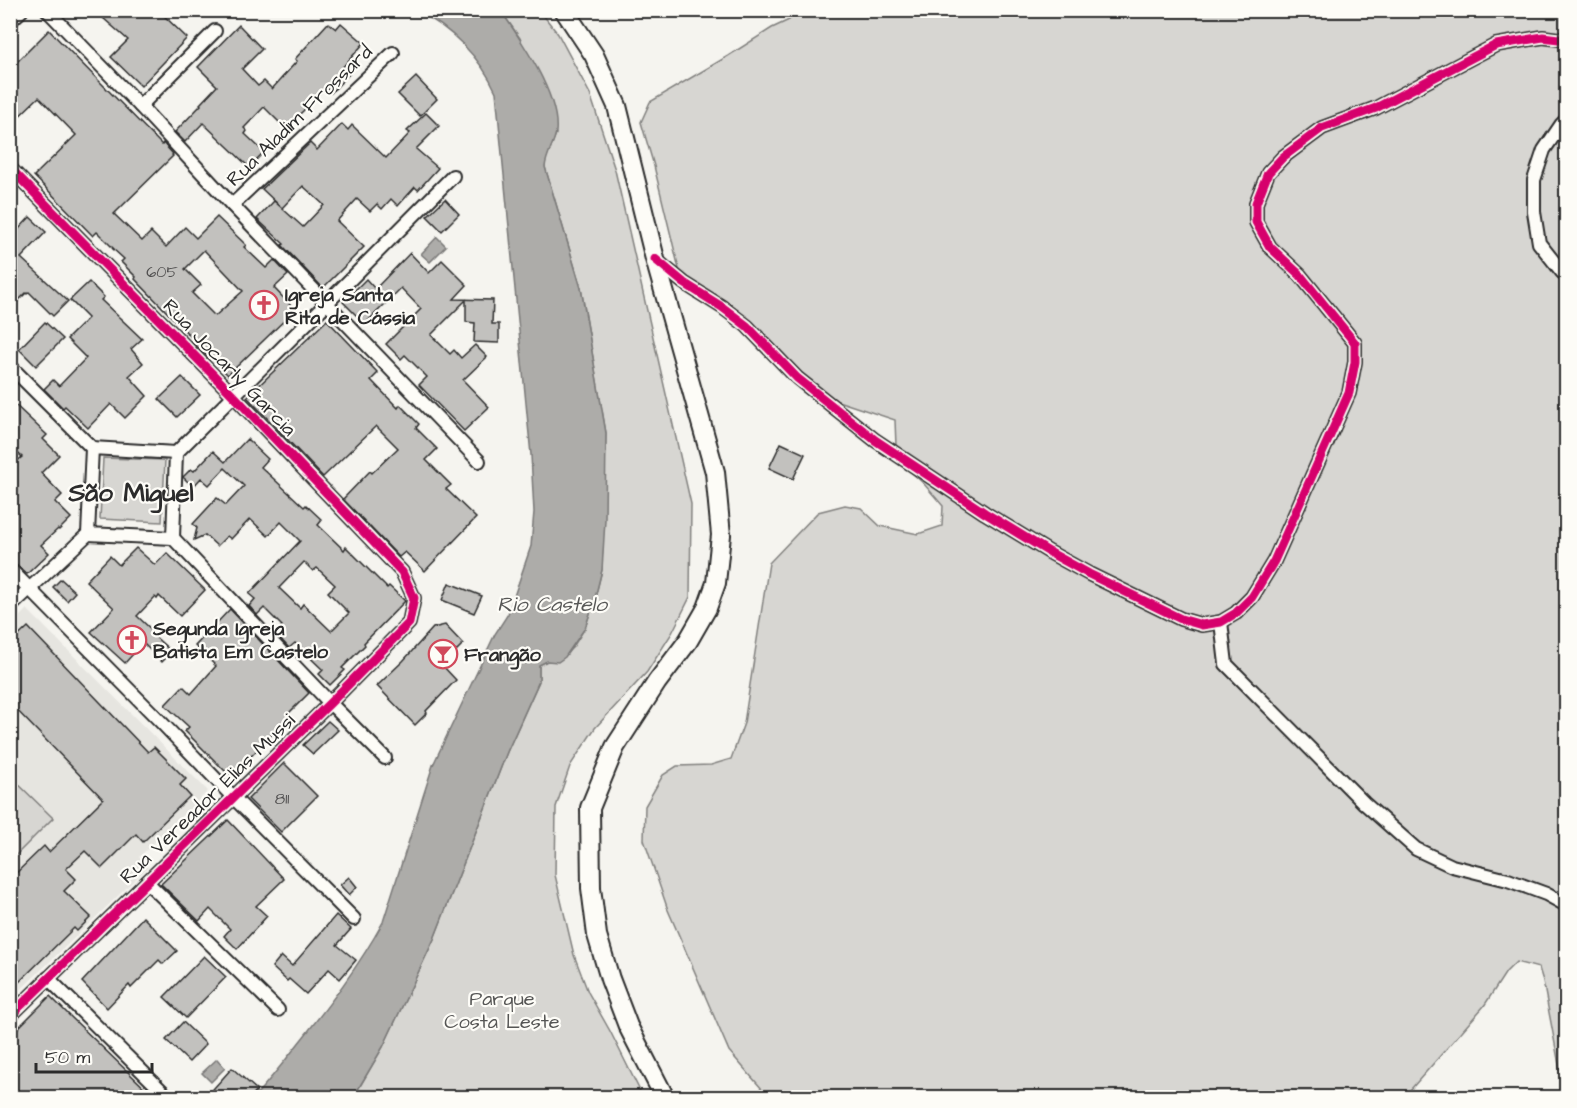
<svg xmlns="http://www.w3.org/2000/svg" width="1577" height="1108" viewBox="0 0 1577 1108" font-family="'Architects Daughter',sans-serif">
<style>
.built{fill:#e6e5e0}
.green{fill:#d7d6d2;stroke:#81807e;stroke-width:1.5}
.water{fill:#adaca9;stroke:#797877;stroke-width:1.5}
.building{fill:#c2c1be;stroke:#2b2b2b;stroke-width:1.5;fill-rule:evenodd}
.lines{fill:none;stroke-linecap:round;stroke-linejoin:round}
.street-casing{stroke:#2b2b2b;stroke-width:16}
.secondary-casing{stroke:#2b2b2b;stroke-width:22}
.street{stroke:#fdfcf7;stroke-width:12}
.secondary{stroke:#fdfcf7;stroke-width:18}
.cycleway-casing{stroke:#fdfcf7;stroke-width:13}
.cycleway{stroke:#d6006c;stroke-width:9}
.labels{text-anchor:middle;stroke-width:4.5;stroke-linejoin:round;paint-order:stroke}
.number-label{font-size:16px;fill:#515050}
.street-label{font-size:20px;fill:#2b2b2b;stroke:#fdfcf7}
.poi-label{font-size:20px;font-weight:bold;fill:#2b2b2b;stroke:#fdfcf7;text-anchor:start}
.park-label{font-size:20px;fill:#565655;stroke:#fdfcf7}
.water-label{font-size:21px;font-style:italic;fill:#585857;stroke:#fdfcf7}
.district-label{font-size:26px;font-weight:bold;fill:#2b2b2b;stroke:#fdfcf7}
</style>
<rect width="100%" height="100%" fill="#f5f4ef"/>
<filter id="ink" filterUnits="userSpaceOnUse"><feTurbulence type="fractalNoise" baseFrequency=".0167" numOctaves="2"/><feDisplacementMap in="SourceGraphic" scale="12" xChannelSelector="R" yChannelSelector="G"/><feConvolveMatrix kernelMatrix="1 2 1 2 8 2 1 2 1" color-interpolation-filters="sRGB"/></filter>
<g filter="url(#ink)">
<polygon class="built" points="27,609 208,791 139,857 148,867 11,999 10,626"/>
<g class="green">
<polygon points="501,11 540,11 558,34 590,94 615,170 691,504 690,597 672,633 647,672 595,728 570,766 556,807 555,875 574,955 588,992 610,1031 643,1097 353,1098 383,1047 434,939 507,752 539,681 539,665 547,661 558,661 573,647 585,628 594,602 602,570 606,433 581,288 545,167 545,161 556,134 520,38"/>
<polygon points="799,11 1566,11 1566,1090 1564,1091 1543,981 1539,968 1516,962 1506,972 1484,1006 1404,1097 769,1097 729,1051 668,910 644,840 645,806 663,775 677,766 711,765 731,759 744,723 769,563 818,512 845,505 861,508 880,526 918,534 942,526 943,506 924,484 906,467 896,446 895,420 814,393 737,318 685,283 679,269 654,166 641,122 650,102 728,56 772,28 789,20"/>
<polygon points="103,458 165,460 162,522 100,519"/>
<polygon points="10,776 53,818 11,860 10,860"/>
</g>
<g class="water">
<path d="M417 11H501C521 40 560 96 556 132 554 144 546 155 545 167L581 288 606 433 605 520 602 570 594 602 585 628 565 657 558 662 547 661 539 665V681L507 752 434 939 383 1047 357 1091 353 1097H254C270 1080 284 1062 298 1044 329 1005 359 966 383 922L433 765 495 634 508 614 531 546 534 512 531 455 496 92C481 58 450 27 417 11Z"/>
<polygon points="437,237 446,246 430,262 421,254"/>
<polygon points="217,1059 225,1068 211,1082 202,1073"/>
</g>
<g class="building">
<polygon points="94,10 159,11 187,38 141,86 111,57 128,40"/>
<polygon points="328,23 336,29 341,23 364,43 342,68 349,74 331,93 325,87 303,111 285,128 264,107 244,128 247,131 245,134 264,152 249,167 203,123 185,142 175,132 201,105 200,104 217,86 198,67 239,25 262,49 242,69 258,86 264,81 272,89 297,61 295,59"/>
<path d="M49 30 162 145 163 143 173 154 172 155 173 156 114 214 142 241 151 232 166 247 185 227 196 238 217 217 246 245 244 247 266 268 274 260 288 275 274 288 295 310 228 375 211 358 210 359 191 341 193 339 135 279 136 277 121 262 124 259 113 249H114L97 232 93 236 34 176 76 135 39 97 10 125V55L17 62ZM204 250 243 291 215 316 192 293 201 285 185 269Z"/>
<polygon points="416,77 437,99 420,116 398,94"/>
<polygon points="426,113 439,126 416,149 438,168 418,190 415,187 398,206 391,199 382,209 377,204 370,211 357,199 337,221 364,247 323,288 282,245 284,244 257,219 274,201 303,227 324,205 303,186 282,208 262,189 310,143 317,150 342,124 348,130 352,125 386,158 410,133 407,131"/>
<polygon points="445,199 459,214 442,231 427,216"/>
<polygon points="30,217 46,232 21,258 68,301 53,316 29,292 27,294 26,293 10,309 10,224 17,231"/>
<polygon points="410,253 429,273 442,260 467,285 454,299 493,300 492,324 499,324 499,343 474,342 475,323 466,322 466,300 431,335 450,354 454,350 461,358 475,345 487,357 463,380 489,407 464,431 419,385 427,377 405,355 401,359 386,344 421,309 401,288 365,324 343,302 366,279 375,289"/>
<polygon points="89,282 104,297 101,300 142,339 131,349 143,363 129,376 147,396 125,418 111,404 88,428 65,406 63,408 44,389 53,380 59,386 86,358 67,339 88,318 70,300"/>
<polygon points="327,320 378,373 371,380 398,408 400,405 419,424 416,428 437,449 426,460 451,485 446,489 476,518 425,571 405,552 399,557 343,499 370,471 372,473 398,448 376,426 323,477 247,397"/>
<polygon points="45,322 63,339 36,366 19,349"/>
<polygon points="182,377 200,395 177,417 159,399"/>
<polygon points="10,400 47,435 43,439 59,455 41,473 62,495 55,502 71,518 59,530 58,529 41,545 49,553 27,574 10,560 10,467 22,457 10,446"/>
<path d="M247 439 268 459 261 467 304 507 306 505 322 520 318 525 344 550 346 547 387 588 389 586 405 601 364 643 365 645 342 668 345 670 330 685 319 674 323 670 295 643 289 648 275 633 282 626 264 608 257 615 249 606 255 599 249 594 300 541 281 522 268 536 250 519 231 539 227 536 217 546 205 535 194 540 197 528 193 524 217 498 226 505 244 486 225 468 209 485 201 478 193 487 183 477 191 469 194 471 213 451 225 462ZM304 562 313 571 317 568 335 585 328 592 349 613 331 631 303 604 300 608 279 588Z"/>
<polygon points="781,443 805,454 793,479 769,468"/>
<polygon points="136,548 155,565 167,553 205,590 180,616 159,596 157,599 155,597 137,616 154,632 152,634 172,652 162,662 143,643 125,663 91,632 114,608 86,581 110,556 119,565"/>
<polygon points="61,579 75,592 67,601 53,587"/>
<polygon points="449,583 482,596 474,613 442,600"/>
<polygon points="230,609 309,693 288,714 289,716 258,749 231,777 185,731 189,727 165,705 183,686 191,694 216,666 195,646"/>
<polygon points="445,625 463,644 442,665 456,680 426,711 427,713 415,725 377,686 403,661 433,628"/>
<polygon points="28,627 148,752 154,747 186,779 180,785 190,796 143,842 136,834 102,868 85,851 66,869 76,879 64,891 91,917 77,931 74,928 17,984 10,977 10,879 44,846 49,852 103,799 10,703 10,644"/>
<polygon points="328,721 338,730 313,754 303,745"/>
<polygon points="284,763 317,796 281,832 248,799"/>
<polygon points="228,820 284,879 256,906 267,916 237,949 224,936 230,929 210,909 199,921 161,884"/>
<polygon points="349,877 357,887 349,895 340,885"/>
<polygon points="336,915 351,929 337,945 356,960 340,979 329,969 306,994 289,979 287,981 272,967 281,956 292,966"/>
<polygon points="143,917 177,951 163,964 159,960 131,988 129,985 107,1008 82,982"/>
<polygon points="204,956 226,977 186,1018 164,997"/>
<polygon points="50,996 72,1018 155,1098 10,1098 10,1036"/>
<polygon points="183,1022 206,1044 189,1062 166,1040"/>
<polygon points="232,1068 257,1090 250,1098 205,1098"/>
</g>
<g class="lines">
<g class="street-casing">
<g id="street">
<polyline points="47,10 140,106 232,205 479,461"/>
<polyline points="10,21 22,10"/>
<polyline points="140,106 215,31"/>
<polyline points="1566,120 1561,125 1544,150 1534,180 1534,212 1539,243 1562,272 1566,275"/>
<polyline points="10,168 233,395 402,572 414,598 409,623 330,703 10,1016"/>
<polyline points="232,205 393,53"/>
<polyline points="656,260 684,283 722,307 747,326 797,378 875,440 985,513 1049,552 1089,574 1181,619 1202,625 1221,622 1236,613 1252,597 1274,561 1349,393 1355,362 1355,343 1300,275 1270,247 1256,222 1256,203 1268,173 1283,157 1322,128 1376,108 1496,45 1543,37 1566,40"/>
<polyline points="10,366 92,448"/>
<polygon points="92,448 176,453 173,538 88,534"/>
<polyline points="176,453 327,303 453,176"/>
<polyline points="173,538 330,703 385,758"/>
<polyline points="10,569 160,721 233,797 354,919"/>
<polyline points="10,607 88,534"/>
<polyline points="1221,622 1226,664 1364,803 1416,849 1452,866 1508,880 1546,894 1566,905"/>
<polyline points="147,882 278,1010"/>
<polyline points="48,978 169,1098"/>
</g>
</g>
<g class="secondary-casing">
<polyline id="secondary" points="564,10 594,55 617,106 655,259 715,472 721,535 716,583 707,608 688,641 657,682 615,747 590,808 591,888 597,935 610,979 628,1026 665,1098"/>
</g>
<use href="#street" class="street"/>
<use href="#secondary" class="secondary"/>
<g class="cycleway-casing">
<g id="cycleway">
<polyline points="10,168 233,395 402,572 414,598 409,623 330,703 10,1016"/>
<polyline points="655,259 684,283 722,307 747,326 797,378 875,440 985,513 1049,552 1089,574 1181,619 1202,625 1221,622 1236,613 1252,597 1274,561 1349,393 1355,362 1355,343 1300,275 1270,247 1256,222 1256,203 1268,173 1283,157 1322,128 1376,108 1496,45 1543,37 1566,40"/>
</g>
</g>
<use href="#cycleway" class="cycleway"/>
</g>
</g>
<defs>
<g id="church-ring" transform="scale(1.5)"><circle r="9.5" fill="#fdfcf7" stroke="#d1495b" stroke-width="1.5"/><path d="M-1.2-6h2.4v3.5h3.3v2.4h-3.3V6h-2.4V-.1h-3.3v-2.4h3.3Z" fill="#d1495b"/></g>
<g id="bar-ring" transform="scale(1.5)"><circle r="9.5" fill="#fdfcf7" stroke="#d1495b" stroke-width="1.5"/><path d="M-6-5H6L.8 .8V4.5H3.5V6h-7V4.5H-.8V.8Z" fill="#d1495b"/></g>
</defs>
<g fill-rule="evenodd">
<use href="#church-ring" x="264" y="305"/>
<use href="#church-ring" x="132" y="640"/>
<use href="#bar-ring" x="443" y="654"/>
</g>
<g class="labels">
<g class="number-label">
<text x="162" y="277">605</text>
<text x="282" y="804">811</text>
</g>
<g class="street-label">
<text transform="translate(299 115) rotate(-44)" y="7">Rua Aladim Frossard</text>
<text transform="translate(230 367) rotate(46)" y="7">Rua Jocarly Garcia</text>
<text transform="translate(207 798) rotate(-44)" y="7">Rua Vereador Elias Mussi</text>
</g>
<g class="poi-label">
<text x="285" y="301">Igreja Santa<tspan x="285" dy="23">Rita de Cássia</tspan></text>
<text x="153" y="635">Segunda Igreja<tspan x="153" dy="23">Batista Em Castelo</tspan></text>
<text x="464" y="661">Frangão</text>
</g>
<g class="park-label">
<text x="502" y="1005">Parque<tspan x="502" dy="23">Costa Leste</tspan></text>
</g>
<g class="water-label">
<text x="552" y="611">Rio Castelo</text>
</g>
<g class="district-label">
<text x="131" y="501">São Miguel</text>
</g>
</g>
<rect width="1577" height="1108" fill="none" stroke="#fdfcf7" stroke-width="36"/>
<rect x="18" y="18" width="1541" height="1072" fill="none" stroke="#2b2b2b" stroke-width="2" filter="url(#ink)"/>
<path d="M36 1063v9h116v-9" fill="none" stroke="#2b2b2b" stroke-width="3"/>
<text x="45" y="1063" font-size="18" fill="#2b2b2b" stroke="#fdfcf7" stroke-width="4.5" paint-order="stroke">50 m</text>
</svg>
